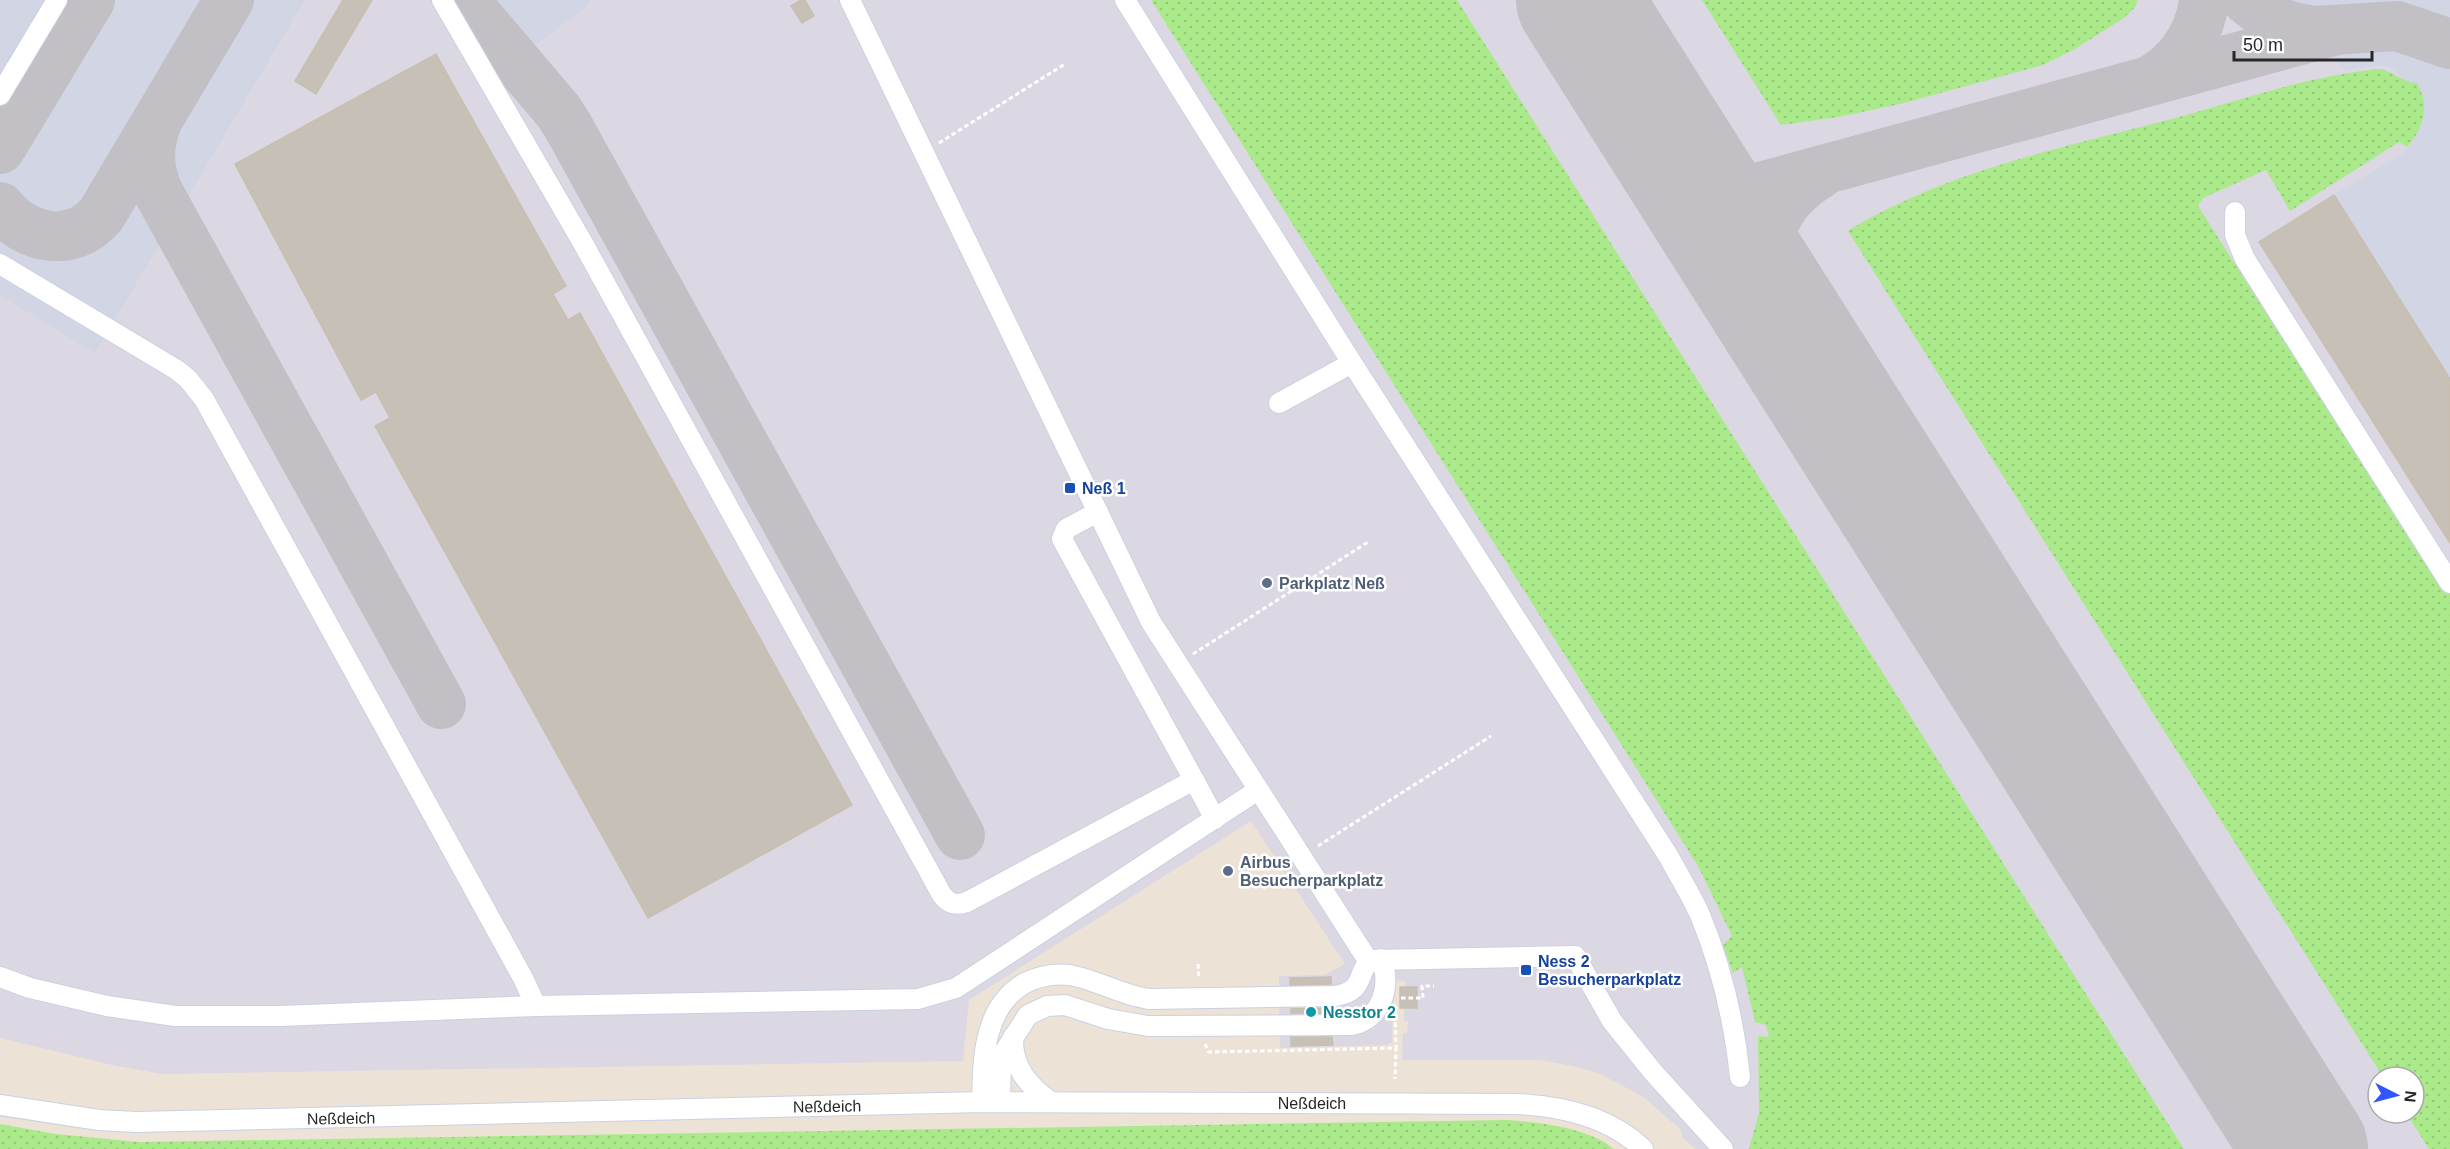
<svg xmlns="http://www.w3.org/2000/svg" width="2450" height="1149" viewBox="0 0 2450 1149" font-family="Helvetica,sans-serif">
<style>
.industrial{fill:#dbd8e3;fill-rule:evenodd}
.airport{fill:#d2d5e4}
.grass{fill:url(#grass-dots)}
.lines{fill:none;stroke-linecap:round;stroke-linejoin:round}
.taxiway{stroke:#c2c0c5;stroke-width:50}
.runway{stroke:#c2c0c5;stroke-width:124}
.building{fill:#c7c0b6;stroke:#c7bfb0;stroke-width:1.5}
.minor-casing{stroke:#cbd0e3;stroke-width:22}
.path{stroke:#fff;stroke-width:3;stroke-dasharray:4.5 3;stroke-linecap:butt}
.minor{stroke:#fff;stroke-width:20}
.transit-dot{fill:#1a4fb4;stroke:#fff;stroke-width:2}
.service-dot{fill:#5c6f8a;stroke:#fff;stroke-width:2}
.culture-dot{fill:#0f9aa8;stroke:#fff;stroke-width:2}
.labels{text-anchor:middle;stroke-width:5;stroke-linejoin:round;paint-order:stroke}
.transit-label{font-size:16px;font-weight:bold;fill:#164399;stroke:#fff;text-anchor:start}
.service-label{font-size:16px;font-weight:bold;fill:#4e5e75;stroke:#fff;text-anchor:start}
.culture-label{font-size:16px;font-weight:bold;fill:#0d838f;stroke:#fff;text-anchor:start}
.street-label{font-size:16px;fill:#272727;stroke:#fff}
</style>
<defs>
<pattern id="grass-dots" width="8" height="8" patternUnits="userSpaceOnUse" patternTransform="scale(1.5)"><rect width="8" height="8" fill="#abea8b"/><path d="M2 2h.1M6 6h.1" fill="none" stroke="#93c978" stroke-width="1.8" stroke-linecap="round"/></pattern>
</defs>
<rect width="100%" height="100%" fill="#ece3d6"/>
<path class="industrial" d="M0 0H2450V1149H1696L1683 1138 1680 1129 1642 1096 1600 1074 1578 1067 1540 1060H1402L1403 1033H1407L1408 1021H1404L1405 981 1393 980 1392 1042 1387 1045 1280 1048 1279 976 1324 975 1345 964 1251 821 969 1000 963 1061 161 1074 112 1065 0 1038ZM2378 1077H2414V1113H2378Z"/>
<g class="airport">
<polygon points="0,0 305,0 95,353 0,295"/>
<polygon points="430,0 590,0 585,8 484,83"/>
<polygon points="2282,0 2450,0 2450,379 2334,195 2401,155 2414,140 2418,125 2408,85 2394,69 2380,65 2345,70"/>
</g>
<g class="grass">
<polygon points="1151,0 1457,0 2184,1149 1749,1149 1759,1113 1758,1036 1769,1037 1766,1025 1755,1022 1742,967 1733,973 1723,945 1732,936 1698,866"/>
<polygon points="1702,0 2137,0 2136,6 2124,18 2075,49 2043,65 1900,104 1838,117 1781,125"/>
<path d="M2382 69C2394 73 2405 83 2417 83 2430 105 2424 128 2407 147L2399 142 2290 211 2266 170 2203 198 2198 206 2441 588 2450 594V1149H2429L2406 1113H2414V1077H2383L1848 231C1949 169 2070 146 2183 116 2248 98 2315 74 2382 69Z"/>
<path d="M1508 1120C1541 1123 1587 1127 1614 1149H0V1124L56 1134 139 1142Z"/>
</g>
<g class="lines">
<g class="taxiway">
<polyline points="464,0 559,112 569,128 960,835"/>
<polyline points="2247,0 2272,20 2293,27 2315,31 2397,26 2450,44"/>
<path d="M2149 81C2180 64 2200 35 2204 0"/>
<path d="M156 124C148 148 148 165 157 190L441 704"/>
<polyline points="0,149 90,0"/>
<path d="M1688 173C1705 193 1712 195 1738 193L2337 30"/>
<path d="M0 207C26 239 72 249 101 215L229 0"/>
<path d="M1767 299C1764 241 1768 205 1821 173"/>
</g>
<polyline class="runway" points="1578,0 2306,1149"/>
</g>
<g class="building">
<polygon points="343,0 372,0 316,94 295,81"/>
<polygon points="801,0 805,0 814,16 802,23 791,6"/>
<polygon points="436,54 566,286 553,294 568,320 580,313 852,805 648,918 375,426 390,418 376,392 361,400 235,164"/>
<polygon points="2334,195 2450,379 2450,543 2259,242"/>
<polygon points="1331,977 1331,984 1290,985 1290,978"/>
<rect x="1400" y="987" width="17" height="21"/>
<polygon points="1332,1008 1332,1013 1291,1013 1291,1009"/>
<polygon points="1291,1037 1332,1037 1333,1045 1291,1046"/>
</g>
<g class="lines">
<g class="minor-casing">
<g id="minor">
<path d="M442 0 584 245 942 895C949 904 956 906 967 902L1194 780 1062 539 1066 529 1098 512"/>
<polyline points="850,0 1151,622 1369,962"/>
<path d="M1125 0 1352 363 1669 857C1679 876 1691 895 1700 915 1722 968 1734 1020 1740 1077"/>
<polyline points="0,95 57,0"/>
<polyline points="2235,212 2235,235 2245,259 2450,583"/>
<polyline points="0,264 177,370 188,379 204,399 523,978 536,1006"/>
<polyline points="1279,403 1352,363"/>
<polyline points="1194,780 1215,819"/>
<polyline points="0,977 30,988 107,1006 175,1016 280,1016 536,1006 918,999 956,988 1258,790"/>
<path d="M1013 1037C1012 1067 1028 1086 1051 1102"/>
<path d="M982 1102C983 1059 983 1007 1025 983 1039 976 1054 973 1070 975 1097 980 1121 995 1149 999L1335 996C1369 991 1354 968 1374 960L1575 956 1612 1021 1653 1072 1723 1149"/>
<path d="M1000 1102 1001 1062 1005 1051 1028 1015 1047 1006 1065 1005 1108 1019 1148 1026 1352 1025C1382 1019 1392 985 1381 959"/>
<path d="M0 1105 99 1120 136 1122 982 1102 1517 1104C1562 1106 1610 1117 1643 1149"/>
</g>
</g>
<g class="path">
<polyline points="939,143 1065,64"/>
<polyline points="1193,654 1368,542"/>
<polyline points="1318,846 1491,736"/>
<polyline points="1198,964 1199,979"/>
<polyline points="1401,998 1423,998 1422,986 1434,986"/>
<polyline points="1395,1015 1396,1047"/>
<polyline points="1205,1044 1209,1052 1396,1048 1395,1079"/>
</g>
<use href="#minor" class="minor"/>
</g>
<g class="transit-dot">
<rect x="1064" y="482" width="12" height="12" rx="3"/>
<rect x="1520" y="964" width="12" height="12" rx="3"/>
</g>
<g class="service-dot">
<circle cx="1267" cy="583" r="6"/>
<circle cx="1228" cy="871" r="6"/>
</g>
<circle class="culture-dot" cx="1311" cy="1012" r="6"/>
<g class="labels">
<g class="transit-label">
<text x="1082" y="494">Neß 1</text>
<text x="1538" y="967">Ness 2<tspan x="1538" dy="18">Besucherparkplatz</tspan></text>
</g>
<g class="service-label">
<text x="1279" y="589">Parkplatz Neß</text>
<text x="1240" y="868">Airbus<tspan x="1240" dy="18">Besucherparkplatz</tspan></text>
</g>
<g class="culture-label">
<text x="1323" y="1018">Nesstor 2</text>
</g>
<g class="street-label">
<text x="1312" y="1109">Neßdeich</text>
<text transform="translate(827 1106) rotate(-1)" y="6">Neßdeich</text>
<text transform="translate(341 1118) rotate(-1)" y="6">Neßdeich</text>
</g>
</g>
<g transform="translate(2396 1095) rotate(96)"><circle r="28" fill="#ffffff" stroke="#a9a9a9" stroke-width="1.5"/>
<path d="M0-4.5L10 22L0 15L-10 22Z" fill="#3056ff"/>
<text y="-9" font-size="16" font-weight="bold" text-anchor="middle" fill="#272727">N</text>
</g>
<path d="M2234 51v9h138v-9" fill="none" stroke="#272727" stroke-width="3"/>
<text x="2243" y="51" font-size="18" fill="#272727" stroke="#ffffff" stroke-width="4.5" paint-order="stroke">50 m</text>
</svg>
